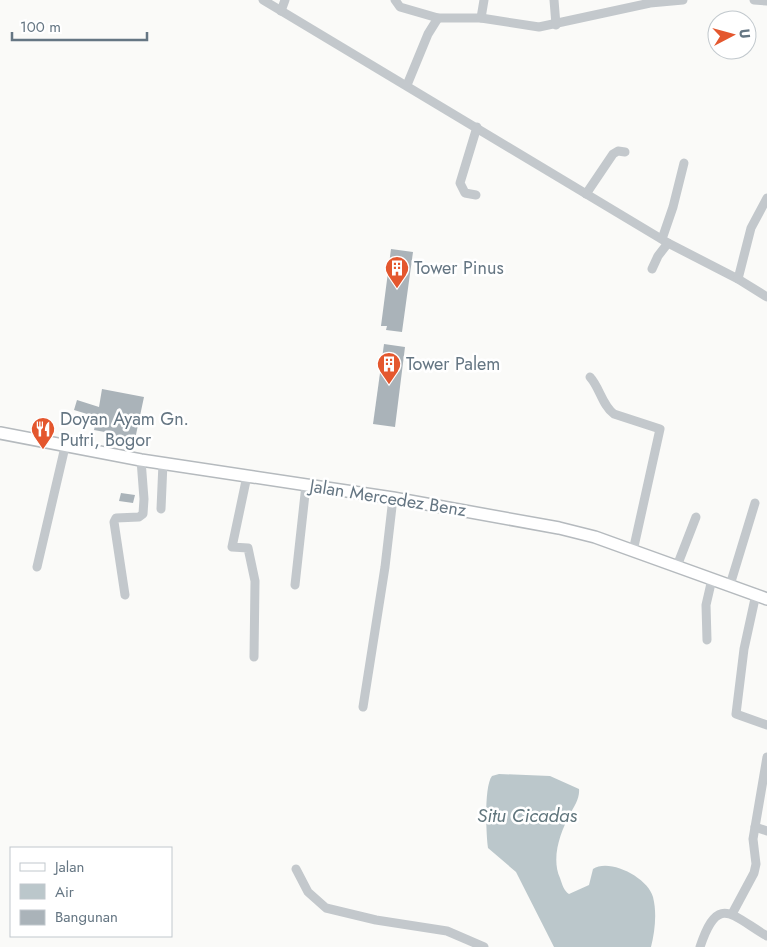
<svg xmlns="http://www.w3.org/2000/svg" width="767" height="947" viewBox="0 0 767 947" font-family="Jost,sans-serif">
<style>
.water{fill:#bbc7cb}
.building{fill:#aab3b9}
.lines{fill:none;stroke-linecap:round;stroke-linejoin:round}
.major-casing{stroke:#b5babe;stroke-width:14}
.minor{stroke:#c3c8cc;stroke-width:9}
.major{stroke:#fff;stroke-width:11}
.labels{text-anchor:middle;stroke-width:5;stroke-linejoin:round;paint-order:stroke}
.poi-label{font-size:18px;fill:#657683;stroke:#fff;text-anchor:start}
.street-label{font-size:18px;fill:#657683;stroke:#fff}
.water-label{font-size:19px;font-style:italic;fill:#60757c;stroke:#fff}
</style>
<rect width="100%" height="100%" fill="#fafaf8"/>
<path class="water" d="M499 774 550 776 579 789C580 798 574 807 570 814 560 833 551 858 560 878 562 884 564 891 569 894L589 885 593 869C610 858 648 878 653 897 657 913 655 931 651 947H554L516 872 488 848C486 834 484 786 492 776Z"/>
<g class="building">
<polygon points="391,249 413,252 402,332 386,330 387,326 381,326"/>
<polygon points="384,344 405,347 395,427 373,424"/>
<polygon points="102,389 144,397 134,444 109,440 110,433 94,430 97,417 74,410 77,400 99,407"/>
<polygon points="121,493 135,495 133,503 119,501"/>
</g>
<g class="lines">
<g class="major-casing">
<polyline id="major" points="0,433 141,460 393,498 559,528 595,537 767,599"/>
</g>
<g class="minor">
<polyline points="263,0 668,243 738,279 767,297"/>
<polyline points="395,0 400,7 438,18 481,18 539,27 650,3 683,0"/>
<polyline points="554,0 556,25"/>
<polyline points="754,0 767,1"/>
<polyline points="281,11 285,0"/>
<polyline points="481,18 484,0"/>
<polyline points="407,85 428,34 438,18"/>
<polyline points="586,194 613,154 618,151 625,152"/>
<polyline points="476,195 465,193 460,183 477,127"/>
<polyline points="662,239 673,207 684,163"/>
<polyline points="652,269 658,256 668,243"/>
<polyline points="738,279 751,228 767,198"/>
<path d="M590 377C600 388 602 405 614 414L660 429 633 551"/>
<polyline points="247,476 232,547 248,548 255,581 254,657"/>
<polyline points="161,509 163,463"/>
<polyline points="677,566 696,517"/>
<polyline points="37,567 65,447"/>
<polyline points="295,585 306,485"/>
<polyline points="730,585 755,503"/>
<polyline points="756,594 744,649 736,714 767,725"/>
<polyline points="125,595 114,522 116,518 139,517 143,514 144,499 141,460"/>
<polyline points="707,640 706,605 712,579"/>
<polyline points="363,707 385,567 393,498"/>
<polyline points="755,827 767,831"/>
<polyline points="296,869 308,892 326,908 376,920 447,931 484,947"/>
<polyline points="732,914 754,873 756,864 753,839 767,757"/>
<path d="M700 947C718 893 731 915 767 936"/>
</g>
<use href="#major" class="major"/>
</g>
<defs>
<g id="building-pin" transform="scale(1.25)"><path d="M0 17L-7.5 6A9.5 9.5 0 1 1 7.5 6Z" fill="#e4572e" stroke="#fff"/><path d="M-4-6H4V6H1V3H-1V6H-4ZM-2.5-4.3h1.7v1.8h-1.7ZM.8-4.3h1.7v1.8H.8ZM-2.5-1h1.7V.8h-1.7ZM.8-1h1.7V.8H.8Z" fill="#fff"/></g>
<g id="restaurant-pin" transform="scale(1.25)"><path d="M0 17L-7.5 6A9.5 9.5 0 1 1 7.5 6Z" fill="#e4572e" stroke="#fff"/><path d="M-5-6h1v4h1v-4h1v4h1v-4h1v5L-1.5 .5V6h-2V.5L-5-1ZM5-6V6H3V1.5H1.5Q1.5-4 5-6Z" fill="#fff"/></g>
</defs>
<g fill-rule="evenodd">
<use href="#building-pin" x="397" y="268"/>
<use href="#building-pin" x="389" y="364"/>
<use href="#restaurant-pin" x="43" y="429"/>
</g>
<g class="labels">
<g class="poi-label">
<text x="414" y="274">Tower Pinus</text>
<text x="406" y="370">Tower Palem</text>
<text x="60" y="425">Doyan Ayam Gn.<tspan x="60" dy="21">Putri, Bogor</tspan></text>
</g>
<g class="street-label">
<text transform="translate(388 498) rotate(9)" y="6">Jalan Mercedez Benz</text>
</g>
<g class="water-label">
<text x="527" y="822">Situ Cicadas</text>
</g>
</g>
<rect x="10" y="847" width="162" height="90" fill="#ffffff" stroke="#c1c8cd"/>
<rect x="20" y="863" width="25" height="8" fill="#ffffff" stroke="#c1c8cd"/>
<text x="55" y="872" font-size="15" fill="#657683">Jalan</text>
<rect x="20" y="884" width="25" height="15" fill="#bbc7cb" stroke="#c1c8cd"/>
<text x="55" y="897" font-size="15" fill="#657683">Air</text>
<rect x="20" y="910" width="25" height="15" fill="#aab3b9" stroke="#c1c8cd"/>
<text x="55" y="922" font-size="15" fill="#657683">Bangunan</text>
<g transform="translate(732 35) rotate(84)"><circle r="24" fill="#ffffff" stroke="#c1c8cd"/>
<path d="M0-4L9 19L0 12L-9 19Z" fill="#e4572e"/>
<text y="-8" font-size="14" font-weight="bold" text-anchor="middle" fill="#657683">U</text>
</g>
<path d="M12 32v8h135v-8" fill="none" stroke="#657683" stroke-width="2.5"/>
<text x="20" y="32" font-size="15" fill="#657683" stroke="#ffffff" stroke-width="4" paint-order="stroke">100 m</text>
</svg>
